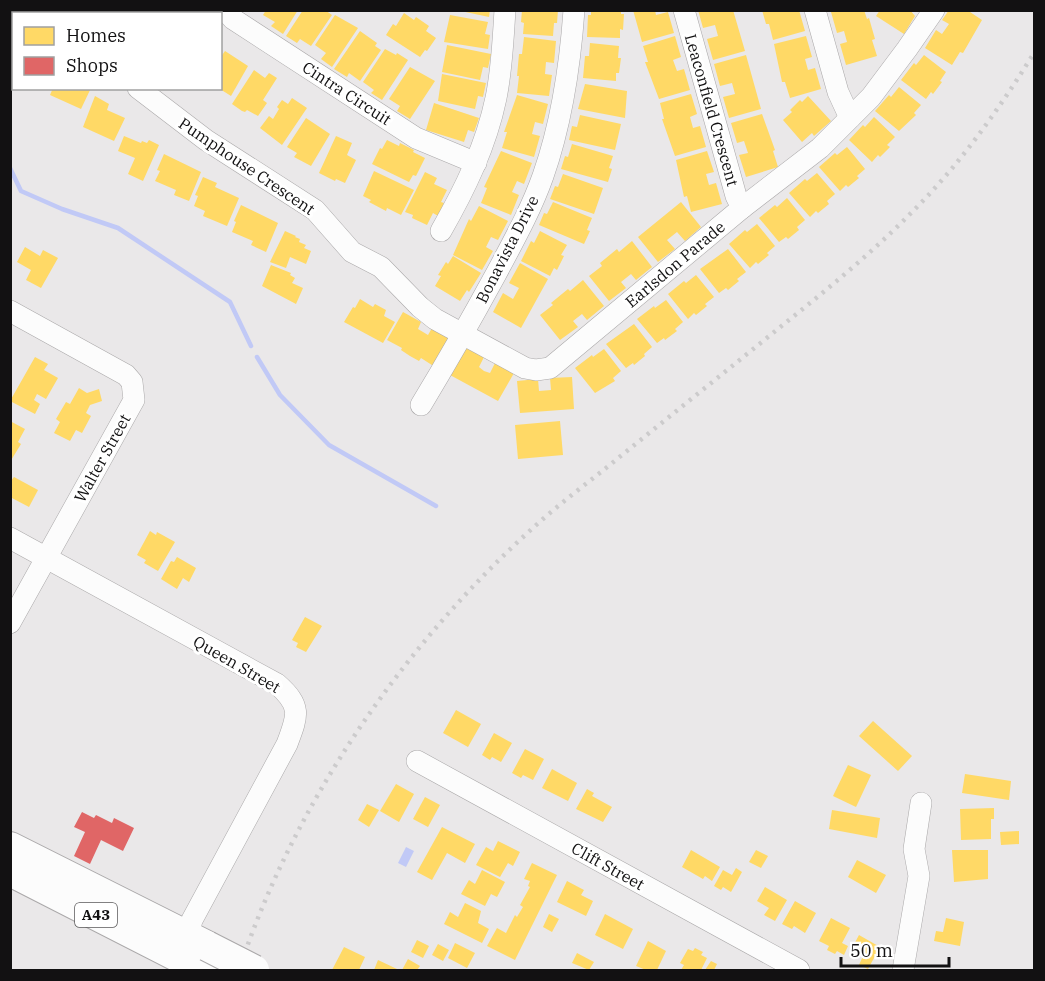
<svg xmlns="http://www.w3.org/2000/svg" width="1045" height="981" viewBox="0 0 1045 981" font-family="'IBM Plex Serif',serif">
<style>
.water{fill:#c1c9f6}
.homes{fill:#ffd966}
.shops{fill:#e06666}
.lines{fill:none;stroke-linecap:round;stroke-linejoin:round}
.stream{stroke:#c1c9f6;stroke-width:4.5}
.minor-casing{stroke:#aaa8a9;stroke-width:22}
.highway-casing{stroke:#aaa8a9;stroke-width:32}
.minor{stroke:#fcfcfc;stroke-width:21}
.highway{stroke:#fcfcfc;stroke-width:30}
.rail{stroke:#cccbcc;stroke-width:4.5;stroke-dasharray:3 6;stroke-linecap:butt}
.highway-bridge-casing{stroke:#aaa8a9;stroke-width:32;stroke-linecap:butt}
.highway-bridge{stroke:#fcfcfc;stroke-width:30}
.labels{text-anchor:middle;stroke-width:6;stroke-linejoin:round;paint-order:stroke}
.shield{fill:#fff;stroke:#595859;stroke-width:1.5}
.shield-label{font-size:15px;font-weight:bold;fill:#121112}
.street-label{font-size:16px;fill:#121112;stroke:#fff}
</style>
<rect width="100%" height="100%" fill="#eae8e9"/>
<polygon class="water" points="406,847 414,851 406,867 398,863"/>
<g class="homes">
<polygon points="127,10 157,10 154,14 124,14"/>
<polygon points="266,10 298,10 283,34 271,26 275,22 263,15"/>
<polygon points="303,10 325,10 332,15 311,46 300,39 297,43 286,36"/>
<polygon points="456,10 490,10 489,17"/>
<polygon points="522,10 558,10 557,23 554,23 553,36 523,34 524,23 521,22"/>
<polygon points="591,10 621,10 621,14 624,14 623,30 620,29 620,38 587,37 588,15 591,15"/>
<polygon points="633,10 655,10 656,15 668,12 674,33 642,42"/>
<polygon points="698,10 733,10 745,51 713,60 707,39 718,36 715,25 703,28"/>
<polygon points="762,10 791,10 791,12 799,10 805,31 773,40 769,24 766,24"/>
<polygon points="837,10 864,10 867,19 869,18 875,39 872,40 877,56 846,65 840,44 847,42 844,31 837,33 831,12"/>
<polygon points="880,10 910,10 915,16 904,34 876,16"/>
<polygon points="949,10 967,10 982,20 963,53 960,52 952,65 925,48 936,30 942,34 949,24 942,20"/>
<polygon points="404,13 414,20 416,17 429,26 426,31 436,38 427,51 425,50 420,57 386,35 393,24 396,26"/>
<polygon points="335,15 358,28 332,67 321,59 326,53 315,45"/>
<polygon points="450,15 488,22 485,34 490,35 488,49 444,42"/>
<polygon points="360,31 377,43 375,46 381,50 360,81 349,73 347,77 334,69"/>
<polygon points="675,36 681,57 673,60 677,71 684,69 690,90 659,99 645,62 648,62 643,46"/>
<polygon points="806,36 812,57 805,59 808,70 815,68 821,89 790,98 785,82 782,82 774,44"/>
<polygon points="524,37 556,41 554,63 546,62 545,74 552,75 549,96 517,93 519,76 517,76 519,54 522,54"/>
<polygon points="590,43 619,46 618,58 621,58 619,73 616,73 616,81 583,78 585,56 589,56"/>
<polygon points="447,45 491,54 488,68 483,67 480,80 442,72"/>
<polygon points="385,49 396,55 397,53 408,60 382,100 371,93 374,90 363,82"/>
<polygon points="225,51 248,66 231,96 220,89 220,58"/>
<polygon points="746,55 761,109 729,118 723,97 735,94 732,83 720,86 714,64"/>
<polygon points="924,55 946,72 940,81 942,82 933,94 931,92 926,99 901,80 914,63 916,65"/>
<polygon points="410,67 435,81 410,119 397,111 400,106 389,99"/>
<polygon points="254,70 265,78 269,73 277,78 263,100 267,103 258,116 247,110 245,112 242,111 232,104"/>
<polygon points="442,74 486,83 483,97 478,96 475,109 438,101"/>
<polygon points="585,84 627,91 625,118 578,109"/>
<polygon points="899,87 921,105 914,113 916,115 899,131 875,111 889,95 891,97"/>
<polygon points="53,88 91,88 81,109 50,95"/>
<polygon points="691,94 697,114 690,117 693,128 700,126 706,147 675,156 662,119 664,119 660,103"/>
<polygon points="517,95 548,104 543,124 535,122 532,134 540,136 534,157 502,148 507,132 504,132"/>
<polygon points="95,96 109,104 107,110 125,118 114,141 83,127"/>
<polygon points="808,96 831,121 814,136 812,133 802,142 783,120 792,112 790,110 800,100 802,102"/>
<polygon points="292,98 307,108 282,145 260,128 269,116 273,119 279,109 277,107 282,100 288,104"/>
<polygon points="434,103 479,118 474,132 468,130 464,142 426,130"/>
<polygon points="762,114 775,150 773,151 778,167 746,177 739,155 748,153 744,141 737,143 731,123"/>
<polygon points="580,115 621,124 615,150 569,140 572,126 577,127"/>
<polygon points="874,117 895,137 887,145 890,147 880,157 878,155 872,162 849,140 863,125 865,127"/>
<polygon points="306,118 330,134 311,166 294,157 297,153 287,147"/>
<polygon points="124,136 141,143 142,141 147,143 149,140 159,145 143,181 128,174 135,158 118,151"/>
<polygon points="336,136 352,143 347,155 356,160 345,183 336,179 335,181 319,173"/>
<polygon points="387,140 399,146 400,143 414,150 413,152 425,158 416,176 413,175 409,182 372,164 380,148 382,149"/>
<polygon points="572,144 613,156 609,168 612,169 608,182 561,169 565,156 568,157"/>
<polygon points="847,147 865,169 857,176 859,178 848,187 846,185 840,191 819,167 835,153 837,155"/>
<polygon points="501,151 532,163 524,184 517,181 512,192 519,195 511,215 481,203 487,188 484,187"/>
<polygon points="707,151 714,172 706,174 709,185 716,183 722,204 691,212 687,196 684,197 676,160"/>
<polygon points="164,154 201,172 189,201 174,195 176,190 155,181 160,171 157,170"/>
<polygon points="374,171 414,190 401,215 387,208 386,211 369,202 371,200 363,196"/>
<polygon points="425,172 437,178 434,184 447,190 441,202 444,203 438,216 433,213 427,225 412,218 413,215 405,212"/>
<polygon points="817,173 835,194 827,201 829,204 818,213 816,211 810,217 789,193 805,179 807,181"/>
<polygon points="563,174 603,188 594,214 550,199 555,186 558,187"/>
<polygon points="203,177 217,183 215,187 239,198 227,226 203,216 205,211 194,206 198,196 195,195"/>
<polygon points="787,198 805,220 797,227 799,230 788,239 786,237 779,242 759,218 775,205 777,207"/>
<polygon points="553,202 592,218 587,230 590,231 584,244 539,225 544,213 547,214"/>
<polygon points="681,202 701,227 685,241 677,232 667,240 675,249 658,262 638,237"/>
<polygon points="241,205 278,223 266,252 251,245 253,241 232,232 236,222 234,221"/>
<polygon points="479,206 508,221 498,240 491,237 486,247 493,251 482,270 453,255 469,219 471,221"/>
<polygon points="757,224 775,246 767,253 769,255 758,264 756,262 750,268 729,244 745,230 747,232"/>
<polygon points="285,231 296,236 295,237 300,239 299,242 306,245 304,248 311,251 306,264 290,257 286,268 270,262"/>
<polygon points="540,231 567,245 561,255 564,256 557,270 554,268 550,276 521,261 531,241 534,243"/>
<polygon points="632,241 652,267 636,280 631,274 621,282 626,288 609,301 589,276 602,266 600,263 617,249 619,252"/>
<polygon points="25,247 40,256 43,250 58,258 41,288 26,280 31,270 17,262"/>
<polygon points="728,249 746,272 737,279 739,281 728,290 726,288 719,293 700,269"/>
<polygon points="453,256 481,273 469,292 467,290 460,301 435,286 441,276 438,275 446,262 448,264"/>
<polygon points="520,263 548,279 521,328 493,312 503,293 513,299 519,288 509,283"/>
<polygon points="271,265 291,273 290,275 295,278 292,283 303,288 296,304 262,286"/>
<polygon points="696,275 714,297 705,304 707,306 696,315 694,313 688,319 668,294 684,281 686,283"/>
<polygon points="583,280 604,306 587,320 582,314 573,321 578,327 560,340 540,315 553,305 551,303 568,289 570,291"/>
<polygon points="360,299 373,307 375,304 386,310 384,316 395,322 383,343 344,322 353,307 355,308"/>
<polygon points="666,300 683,322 675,329 677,331 665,340 664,338 657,343 637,319 654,306 655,308"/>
<polygon points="403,312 421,322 418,329 428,335 432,328 451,339 435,367 421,358 419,361 410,356 401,350 402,348 387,340"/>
<polygon points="634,324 652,347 644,354 645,356 634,365 633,363 626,368 606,344"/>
<polygon points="465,347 484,357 479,367 484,371 490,373 495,363 514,373 498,401 450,375"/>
<polygon points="604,349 621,371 613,378 615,381 595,393 575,368 592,355 593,357"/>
<polygon points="35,357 48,364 44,370 58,378 46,399 37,394 34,400 40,404 35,414 10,401"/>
<polygon points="572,377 574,409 520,413 517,381 538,379 539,391 551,390 550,378"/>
<polygon points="79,388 87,393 99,389 102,401 90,405 86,413 91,416 82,433 76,430 70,441 54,433 60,422 56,419 66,402 70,404"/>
<polygon points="10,421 25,429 18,442 21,444 10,462"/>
<polygon points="560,421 563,455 518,459 515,425"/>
<polygon points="14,477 38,490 29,507 10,497 10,482"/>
<polygon points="150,531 156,535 157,532 175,542 158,571 144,563 146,560 137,555"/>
<polygon points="177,557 196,568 189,582 183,578 177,589 161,579 171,561 174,562"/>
<polygon points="305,617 322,626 306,652 296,647 298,643 292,640"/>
<polygon points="456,710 481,724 468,747 443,733"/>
<polygon points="873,721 912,756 898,771 859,736"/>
<polygon points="494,733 512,743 501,762 492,757 490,760 482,755"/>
<polygon points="525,749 544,759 533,780 523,775 521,778 512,773"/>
<polygon points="848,765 871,775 856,807 833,796"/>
<polygon points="552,769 577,783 568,801 542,788"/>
<polygon points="965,774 1011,781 1009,800 962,793"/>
<polygon points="396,784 414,794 399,822 380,811"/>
<polygon points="587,789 594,793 592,796 612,807 603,822 576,809"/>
<polygon points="425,797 440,805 428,827 413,819"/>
<polygon points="367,804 379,810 369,827 358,820"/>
<polygon points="994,808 994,819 991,819 991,839 961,840 960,809"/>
<polygon points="832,810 880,818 877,838 829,829"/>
<polygon points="442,827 475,844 465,863 447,853 432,880 417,872"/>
<polygon points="1019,831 1019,844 1001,845 1000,832"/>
<polygon points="498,841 520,852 513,866 508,863 500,877 476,865 486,847 493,851"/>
<polygon points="691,850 720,867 712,881 705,876 703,879 682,867"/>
<polygon points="756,850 768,856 761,868 749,862"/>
<polygon points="952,850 988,850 988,879 954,882"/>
<polygon points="857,860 886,875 876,893 848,877"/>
<polygon points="532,863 557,875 515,960 487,946 497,928 506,933 515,915 517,917 523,907 520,905 530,887 528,886 530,881 524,879"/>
<polygon points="736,868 742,872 731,892 723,887 721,890 714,886 723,870 732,875"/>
<polygon points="482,870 505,882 497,897 491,894 485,906 461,894 469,880 475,884"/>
<polygon points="567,881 584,890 581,895 593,901 586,916 557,902"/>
<polygon points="765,887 787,900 775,921 764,915 769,908 757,901"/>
<polygon points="795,901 816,913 805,933 794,926 792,929 782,924"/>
<polygon points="465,903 481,911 478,923 489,929 482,943 444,924 450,912 458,917"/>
<polygon points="549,914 559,919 552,932 543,927"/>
<polygon points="605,914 633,929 623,949 595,935"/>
<polygon points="831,918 850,928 842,943 848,946 844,955 837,951 835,954 827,950 829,946 819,941"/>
<polygon points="946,918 964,922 960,946 934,941 936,931 943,932"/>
<polygon points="859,935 880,947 868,969 859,965 863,956 851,950"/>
<polygon points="417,940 429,946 423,958 411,952"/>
<polygon points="648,941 666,951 657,970 646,970 636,966"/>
<polygon points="455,943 475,953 467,968 448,958"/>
<polygon points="438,944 449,950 443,961 432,955"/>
<polygon points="344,947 365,957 359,970 332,970"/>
<polygon points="695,948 703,952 701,955 707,958 701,970 681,970 684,965 680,963 688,949 693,951"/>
<polygon points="577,953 594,962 589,970 572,963"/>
<polygon points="408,959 420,966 417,970 402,970"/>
<polygon points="378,960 397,969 397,970 374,970"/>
<polygon points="711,961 717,964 714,970 705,970"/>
</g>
<polygon class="shops" points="82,812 94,818 96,815 112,823 114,818 134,828 123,851 101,840 90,864 74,856 85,832 74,827"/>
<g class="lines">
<g class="stream">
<polyline points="10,168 21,191 62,209 118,228 230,302 251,346"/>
<polyline points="257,357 280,395 329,445 436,506"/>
</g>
<g class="minor-casing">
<g id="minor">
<polyline points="77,10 78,14"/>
<polyline points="225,10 233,19 416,138 476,163"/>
<polyline points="684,10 736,196 742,208"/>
<polyline points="815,10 838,92 850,118"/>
<polyline points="138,88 206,140 315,210 352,252 381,267 420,307 435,319 525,368 536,370 550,368 742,208 820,148 871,97 907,49 934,10"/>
<path d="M441 231C465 189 486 146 496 98 502 69 503 40 505 10"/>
<polyline points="10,311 126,375 132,382 134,400 10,623"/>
<path d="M421 405C447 362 472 318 496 274 513 242 531 210 543 176 562 122 570 67 574 10"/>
<path d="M10 538 277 684C302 706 298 715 287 744L192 920 185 947"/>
<polyline points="417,761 799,970"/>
<polyline points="903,970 919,876 914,849 921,803"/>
</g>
</g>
<g class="highway-casing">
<g id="highway">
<polyline points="10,847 207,946"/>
<polyline points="10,871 204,970"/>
</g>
</g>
<use href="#minor" class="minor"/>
<use href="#highway" class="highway"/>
<path class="rail" d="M239 970C294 803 404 644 534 527 557 506 582 487 606 468 665 420 725 372 784 324 829 288 874 251 914 210 961 163 999 109 1034 53"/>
<g class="highway-bridge-casing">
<polyline id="highway-bridge" points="207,946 254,970"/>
</g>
<use href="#highway-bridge" class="highway-bridge"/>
</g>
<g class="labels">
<rect class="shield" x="75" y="903" width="42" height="24" rx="4.5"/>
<g class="shield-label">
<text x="96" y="920">A43</text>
</g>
<g class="street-label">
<text transform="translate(347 93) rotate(33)" y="6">Cintra Circuit</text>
<text transform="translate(712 110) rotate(74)" y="6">Leaconfield Crescent</text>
<text transform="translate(247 166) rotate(34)" y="6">Pumphouse Crescent</text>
<text transform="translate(507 249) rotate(-63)" y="6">Bonavista Drive</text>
<text transform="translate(675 264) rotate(-40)" y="6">Earlsdon Parade</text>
<text transform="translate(102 458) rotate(-61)" y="6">Walter Street</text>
<text transform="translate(237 664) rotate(30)" y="6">Queen Street</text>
<text transform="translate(608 866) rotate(29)" y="6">Clift Street</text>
</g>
</g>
<rect width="1045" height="981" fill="none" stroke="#121112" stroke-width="24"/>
<rect x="12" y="12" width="210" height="78" fill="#ffffff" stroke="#a0a0a0" stroke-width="1.5"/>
<rect x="24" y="27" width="30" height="18" fill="#ffd966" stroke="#a0a0a0" stroke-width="1.5"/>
<text x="66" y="42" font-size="18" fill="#121112">Homes</text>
<rect x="24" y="57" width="30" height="18" fill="#e06666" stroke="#a0a0a0" stroke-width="1.5"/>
<text x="66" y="72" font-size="18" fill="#121112">Shops</text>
<path d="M841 957v9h108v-9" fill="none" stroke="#121112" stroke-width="3"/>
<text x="850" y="957" font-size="18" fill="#121112" stroke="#ffffff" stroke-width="4.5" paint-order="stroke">50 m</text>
</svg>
